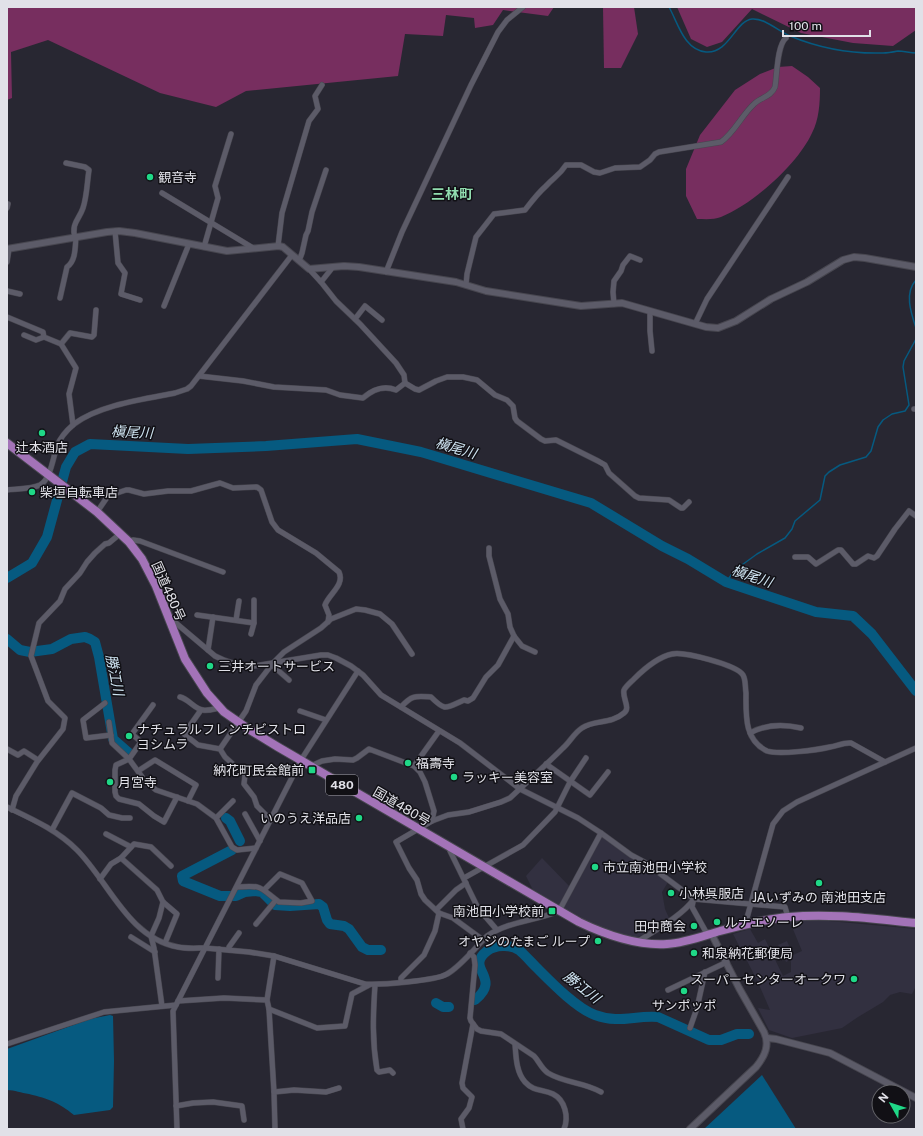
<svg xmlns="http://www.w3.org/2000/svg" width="923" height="1136" viewBox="0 0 923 1136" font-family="'Public Sans','Noto Sans JP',sans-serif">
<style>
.built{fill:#323040}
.forest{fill:#772e5f}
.water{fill:#065a80}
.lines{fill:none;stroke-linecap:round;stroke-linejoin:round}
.stream{stroke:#065a80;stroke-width:1.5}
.river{stroke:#065a80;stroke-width:10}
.minor-casing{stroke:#47464f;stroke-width:6}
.tertiary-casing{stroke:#47464f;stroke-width:8}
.trunk-casing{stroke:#47464f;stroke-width:10}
.minor{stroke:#5c5b68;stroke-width:5}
.tertiary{stroke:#5c5b68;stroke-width:6}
.trunk{stroke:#a373b8;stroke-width:8}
.poi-dot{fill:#1fd887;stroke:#111015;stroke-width:1.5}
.labels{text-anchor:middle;stroke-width:3;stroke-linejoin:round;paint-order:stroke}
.shield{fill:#111015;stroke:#a3a2a9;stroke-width:1}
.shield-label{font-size:12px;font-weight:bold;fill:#e1e1e8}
.poi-label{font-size:13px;fill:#e1e1e8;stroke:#111015;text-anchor:start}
.street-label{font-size:13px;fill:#e1e1e8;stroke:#111015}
.neighbourhood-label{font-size:14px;font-weight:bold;fill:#91ddaf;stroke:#111015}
.water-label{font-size:14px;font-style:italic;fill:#d0e5f3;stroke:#111015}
</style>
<rect width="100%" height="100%" fill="#282732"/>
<g class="built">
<polygon points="601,835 668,882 662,892 665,909 669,918 653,930 636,938 591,924 534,892 526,876 542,858 571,888"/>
<polygon points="806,920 829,921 916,929 916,986 912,994 900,992 890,995 883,1002 858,1017 842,1028 792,1038 769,1030 758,1008 770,1010 757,980 733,934 750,929 758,943 765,939 783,976 791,972 791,962 790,960 786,962 778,945 787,941 793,955 802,951 790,922"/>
</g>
<g class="forest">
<polygon points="7,7 554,7 548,16 503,10 493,25 475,28 474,18 446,15 443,36 405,34 398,76 246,91 216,107 160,93 48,40 11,52 12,98 7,100"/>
<polygon points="603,7 634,7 638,34 621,68 604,68"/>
<polygon points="677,7 916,7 916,30 893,46 853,43 801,33 752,9 722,42 707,47 691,39"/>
<path d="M792 66 808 77 820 88C820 103 819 120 812 133 798 164 752 205 721 217 714 220 704 219 697 219L686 196V169L700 135 735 90 760 74 778 67Z"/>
</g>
<g class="water">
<path d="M110 1015 113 1016 114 1061 113 1107 110 1110 74 1115C58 1102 49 1099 29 1094 21 1093 15 1090 7 1090V1049L90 1019Z"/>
<polygon points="762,1075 796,1129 704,1129"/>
</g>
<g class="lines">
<g class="stream">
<path d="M669 7C678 23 684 50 706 52 729 54 735 21 752 19 765 18 778 31 790 36 819 48 851 54 883 53 888 53 893 52 898 51 904 51 910 53 916 53"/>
<path d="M916 280C904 293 911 313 916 328"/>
<polyline points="726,582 735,570 757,554 785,538 792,529 795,521 820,500 825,476 829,472 840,465 866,457 871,451 878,427 883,420 892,414 905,411 909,405 903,367 904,361 916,339"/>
</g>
<g class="river">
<polyline points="7,578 32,563 47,537 66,467 75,452 90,444 188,449 266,446 357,439 421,452 591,503 662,546 688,559 726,582 816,612 853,616 872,634 916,691"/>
<polyline points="7,639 20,650 30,652 52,649 71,639 85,637 90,639 95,642 99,657 113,739 129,753"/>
<polyline points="226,818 230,821 240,841"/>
<polyline points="232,850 182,876 183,881 220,896 236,896 245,892 255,891 262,892 275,905 290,906 319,904 323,907 327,920 330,924 344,926 349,929 362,947 368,950 381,950"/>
<path d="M475 1000C503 977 464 969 487 951 495 945 510 944 519 950 525 955 531 962 536 967 551 982 576 1008 595 1015 619 1024 635 1015 658 1017L709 1040H721L737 1034H749"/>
<polyline points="436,1003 443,1007 449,1007"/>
</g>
<g class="minor-casing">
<g id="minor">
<path d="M66 163 85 167 89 170C87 183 87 196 83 208 79 220 71 223 75 238"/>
<polyline points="162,193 253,248"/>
<polyline points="7,208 8,204"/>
<polyline points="115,231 118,263 125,273 121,294 140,300"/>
<polyline points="278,246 282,213 309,121 318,109 315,96 322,85"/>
<polyline points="204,247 218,198 215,186 231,134"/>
<polyline points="299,261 302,253 306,235 308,231 312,212 326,170"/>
<polyline points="7,262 9,249"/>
<polyline points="309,269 321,282 336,301 360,324 396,363 404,375 405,383"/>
<polyline points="386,272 402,232 471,85 498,32 507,20 523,7"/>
<polyline points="321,282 333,267"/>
<path d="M466 285 467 274 476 237 494 214 525 210C532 201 538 193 546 186 554 177 559 176 566 165H581L594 172 600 173 615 168 640 167 650 160 655 154 659 152 721 142C735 132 741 116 754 104 761 97 771 97 775 87 777 75 777 45 786 38"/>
<polyline points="7,291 20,294"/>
<path d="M60 298 67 267C76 261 75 247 76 237"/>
<polyline points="614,304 613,292 614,281 621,271 623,265 630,256 640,260"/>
<polyline points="164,306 189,244"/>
<polyline points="650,311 650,331 652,351"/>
<polyline points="7,317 43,332 44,337 61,344 70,333 92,337 94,335 96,310"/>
<polyline points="355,319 365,306 382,320"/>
<polyline points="695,324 707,299 788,177"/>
<polyline points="24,335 36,340 44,337"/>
<polyline points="61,344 76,368 69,394 73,425"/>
<path d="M199 376 243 381 274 387 326 390 340 395 363 398C372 390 384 385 396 390L405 383"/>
<polyline points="405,383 415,389 419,390 436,381 447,377 463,377 477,380 495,395 507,400 513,406 515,418 517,421 541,439 545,441 556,440 598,461 605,465 609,473 635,496 639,498 669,500 681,508 683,508 689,502"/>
<polyline points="914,409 916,409"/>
<path d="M7 490C16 489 32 489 40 485 51 479 53 457 57 446 60 438 67 430 74 424 99 405 144 399 175 393L187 389 191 386 292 255"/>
<path d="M97 512 108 496 126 490H129L144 494 168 491H191L220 483 233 488 257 487 261 490 272 522 278 530 316 553 339 572C345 585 329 594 325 605L329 615 328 622"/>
<polyline points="129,542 133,540 140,541 223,572"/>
<polyline points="489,548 489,556 500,599 508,614 510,627 514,636 522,646 535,652"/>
<polyline points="795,557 808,557 816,564 838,550 841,550 853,564 856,564 868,556 874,558 877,556 895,529 909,511 916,516"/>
<polyline points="197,615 254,623"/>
<path d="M170 618 215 656C226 662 241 666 254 666L321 655H328L336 658 351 666 363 675 381 695 460 743 520 789 578 818 601 833 631 855 646 863 694 899 785 907 788 917"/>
<polyline points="236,620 239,601"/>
<polyline points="251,634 254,623 254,600"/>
<polyline points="208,650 213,617"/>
<polyline points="272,665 289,680"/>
<path d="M180 697C189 699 194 709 203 710 208 711 214 709 219 708"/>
<polyline points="105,703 83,720 86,738 111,735"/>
<polyline points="153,705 132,734 141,742 129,759 116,765 115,770 115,792 116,796 119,799 139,804 154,816 164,822 177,797"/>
<path d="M401 707C412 695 415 696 431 697 446 712 446 708 464 700L468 701 473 698 486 677 498 665 514 636"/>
<polyline points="201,710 184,734 198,745 220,749 225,757 245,775 244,784 254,797 257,806 271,820"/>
<polyline points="300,711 326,720"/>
<polyline points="109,722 112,743 129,759 145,781 156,790 197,804 216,818 232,847 237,850 256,848"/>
<path d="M750 733C766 724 783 724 801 728"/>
<polyline points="7,749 18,755 24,751 38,760"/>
<polyline points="220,749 246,711 256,685 273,663 284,652 321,628 331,619 356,609 365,610 380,614 392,624 412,654"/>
<polyline points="546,764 590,795 608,772"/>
<polyline points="311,766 322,761 335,759 353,760 357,758 369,749 414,766 420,772 425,782 434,811 432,821"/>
<polyline points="414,766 439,731"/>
<polyline points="138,771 155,760 196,785 188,801"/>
<path d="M7 807C32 819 57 830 77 850 109 882 128 938 178 947 187 949 197 948 205 948L301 760 358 671"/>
<polyline points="12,810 16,796 37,762 63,729 65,718 48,701 31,656 39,623 60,601 65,589 80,573 87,562 95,553 105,544 109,543 121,533"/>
<polyline points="245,814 260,841"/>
<polyline points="216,818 233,801"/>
<polyline points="52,830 72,793 101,808 109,815 122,818 130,818"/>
<polyline points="106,834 131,847"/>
<polyline points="451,848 450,851 478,908 497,930"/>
<polyline points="121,858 157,890 163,902 177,914 165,943"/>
<polyline points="464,878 523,845 555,812 570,782 586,758"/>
<polyline points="100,879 111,864 121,858 134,844 151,847 171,866"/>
<path d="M237 887C263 885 259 887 279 902L301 903 312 901 302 883 280 874 265 889"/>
<polyline points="693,902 692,907 706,932 710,933"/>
<polyline points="436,910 456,890 466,883"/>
<polyline points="256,924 276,900"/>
<polyline points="745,925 773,824 783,811 797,802 916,748"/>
<polyline points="131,937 155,952"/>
<path d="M483 940 453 918 439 913 425 900 421 894 417 880 409 868 396 842 432 821 448 815 469 812 501 802 510 798C528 781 546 765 563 748 570 742 574 733 582 728 595 719 610 725 624 713 631 708 622 698 624 690 626 686 631 682 634 679 644 669 658 657 672 654 683 651 737 665 743 675 746 680 745 687 746 693 746 715 744 740 767 751 779 755 817 750 830 747 837 746 844 742 851 743L885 762"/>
<path d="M637 942C654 931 682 916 694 899"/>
<polyline points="229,950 229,947 239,933"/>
<path d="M470 953 474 957 475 965 470 1018 471 1021 477 1029 481 1031 501 1034 534 1056C539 1061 541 1068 548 1073 564 1083 584 1082 601 1092"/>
<polyline points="274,956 267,1000 269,1009 274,1092 275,1129"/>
<polyline points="218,978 219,949"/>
<polyline points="401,982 401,978 424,955 435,931 439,913"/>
<path d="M375 985C373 1016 372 1040 377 1070L379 1072 390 1070 393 1073"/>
<polyline points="668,990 727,962"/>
<polyline points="178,1001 224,998 267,1000"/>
<polyline points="176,1005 173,1011 177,1129"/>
<polyline points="162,1006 154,948 151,936 159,918 163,902"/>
<polyline points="269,1009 317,1028 345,1026 352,994 369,985"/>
<polyline points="690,1028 697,1008 705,972"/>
<path d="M7 1044 104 1012 176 1005 205 948 249 952 274 956 365 984C379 985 435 981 447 974 460 967 476 947 487 936 509 921 536 921 559 911L601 833"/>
<path d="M515 1044C516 1056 516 1072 525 1082 534 1092 543 1089 553 1094 565 1100 569 1117 564 1129"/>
<polyline points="274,1092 294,1090 326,1092 339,1088"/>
<polyline points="176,1106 193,1103 213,1102 242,1106 244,1120"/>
<polyline points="463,1129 461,1119 469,1108 472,1097 463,1088 462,1083 473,1024"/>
</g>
</g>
<g class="tertiary-casing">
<g id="tertiary">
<polyline points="7,249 107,232 119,231 135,233 227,251 279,246 283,247 309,269 344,266 359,267 456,282 486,291 581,306 622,303 706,327 718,328 736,321 771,299 807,282 843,260 854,257 865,258 916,267"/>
<polyline points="767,1038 776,1039 830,1053 916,1098"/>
<path d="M690 1129 756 1067C765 1056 770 1045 764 1032L739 988 711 933"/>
</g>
</g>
<g class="trunk-casing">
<path id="trunk" d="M7 443 97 512 129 542 142 559 156 586 185 659 207 693 224 712 250 730 278 747 579 922C606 935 636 946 667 944 685 943 703 936 720 931 742 925 766 919 789 917 831 913 874 919 916 923"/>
</g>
<use href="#minor" class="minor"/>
<use href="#tertiary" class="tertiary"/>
<use href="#trunk" class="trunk"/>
</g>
<g class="poi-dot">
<circle cx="150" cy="177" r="4"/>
<circle cx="42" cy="433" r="4"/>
<circle cx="32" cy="492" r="4"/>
<circle cx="210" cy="666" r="4"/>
<circle cx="129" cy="736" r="4"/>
<circle cx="408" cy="763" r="4"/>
<rect x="308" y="766" width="8" height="8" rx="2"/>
<circle cx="454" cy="777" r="4"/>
<circle cx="110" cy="782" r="4"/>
<circle cx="359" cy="818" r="4"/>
<circle cx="595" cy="867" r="4"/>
<circle cx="819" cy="883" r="4"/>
<circle cx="671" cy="893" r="4"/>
<rect x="548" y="907" width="8" height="8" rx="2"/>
<circle cx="717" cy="922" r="4"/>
<circle cx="694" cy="926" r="4"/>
<circle cx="598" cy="941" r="4"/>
<circle cx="694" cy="953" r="4"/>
<circle cx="854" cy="979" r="4"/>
<circle cx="684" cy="991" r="4"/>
</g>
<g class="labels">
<rect class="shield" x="326" y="775" width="32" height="20" rx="3"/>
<g class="shield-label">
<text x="342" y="789">480</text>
</g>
<g class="poi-label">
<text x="158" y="182">観音寺</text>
<text x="42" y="452" text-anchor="middle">辻本酒店</text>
<text x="40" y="497">柴垣自転車店</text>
<text x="218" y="671">三井オートサービス</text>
<text x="137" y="734">ナチュラルフレンチビストロ<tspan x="137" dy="15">ヨシムラ</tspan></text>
<text x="416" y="768">福壽寺</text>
<text x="304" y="775" text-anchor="end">納花町民会館前</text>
<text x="462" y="782">ラッキー美容室</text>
<text x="118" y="787">月宮寺</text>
<text x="351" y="823" text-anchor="end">いのうえ洋品店</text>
<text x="603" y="872">市立南池田小学校</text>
<text x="679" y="898">小林呉服店</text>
<text x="819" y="902" text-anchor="middle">JAいずみの 南池田支店</text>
<text x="544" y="916" text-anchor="end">南池田小学校前</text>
<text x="725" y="927">ルナエソーレ</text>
<text x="686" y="931" text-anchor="end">田中商会</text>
<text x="590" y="946" text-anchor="end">オヤジのたまご ループ</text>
<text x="702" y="958">和泉納花郵便局</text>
<text x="846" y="984" text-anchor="end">スーパーセンターオークワ</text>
<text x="684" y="1010" text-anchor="middle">サンポッポ</text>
</g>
<g class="street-label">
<text transform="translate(169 591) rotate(66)" y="5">国道480号</text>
<text transform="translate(402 806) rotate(30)" y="5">国道480号</text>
</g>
<g class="neighbourhood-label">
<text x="452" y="199">三林町</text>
</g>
<g class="water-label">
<text transform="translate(132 432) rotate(3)" y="5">槇尾川</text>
<text transform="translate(456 448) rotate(17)" y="5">槇尾川</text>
<text transform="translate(752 576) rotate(19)" y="5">槇尾川</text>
<text transform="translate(115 675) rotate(79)" y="5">勝江川</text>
<text transform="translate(582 987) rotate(38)" y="5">勝江川</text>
</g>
</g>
<rect width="923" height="1136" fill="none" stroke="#e1e1e8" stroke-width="16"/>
<g transform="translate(891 1104) rotate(309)"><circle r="19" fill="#111015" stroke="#646469"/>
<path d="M0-3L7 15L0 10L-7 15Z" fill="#1fd887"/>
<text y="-6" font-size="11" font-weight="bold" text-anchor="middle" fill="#e1e1e8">N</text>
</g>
<path d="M783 30v6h87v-6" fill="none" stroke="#e1e1e8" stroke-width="2"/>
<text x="789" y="30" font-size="12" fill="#e1e1e8" stroke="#111015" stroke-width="3" paint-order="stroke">100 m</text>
</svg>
